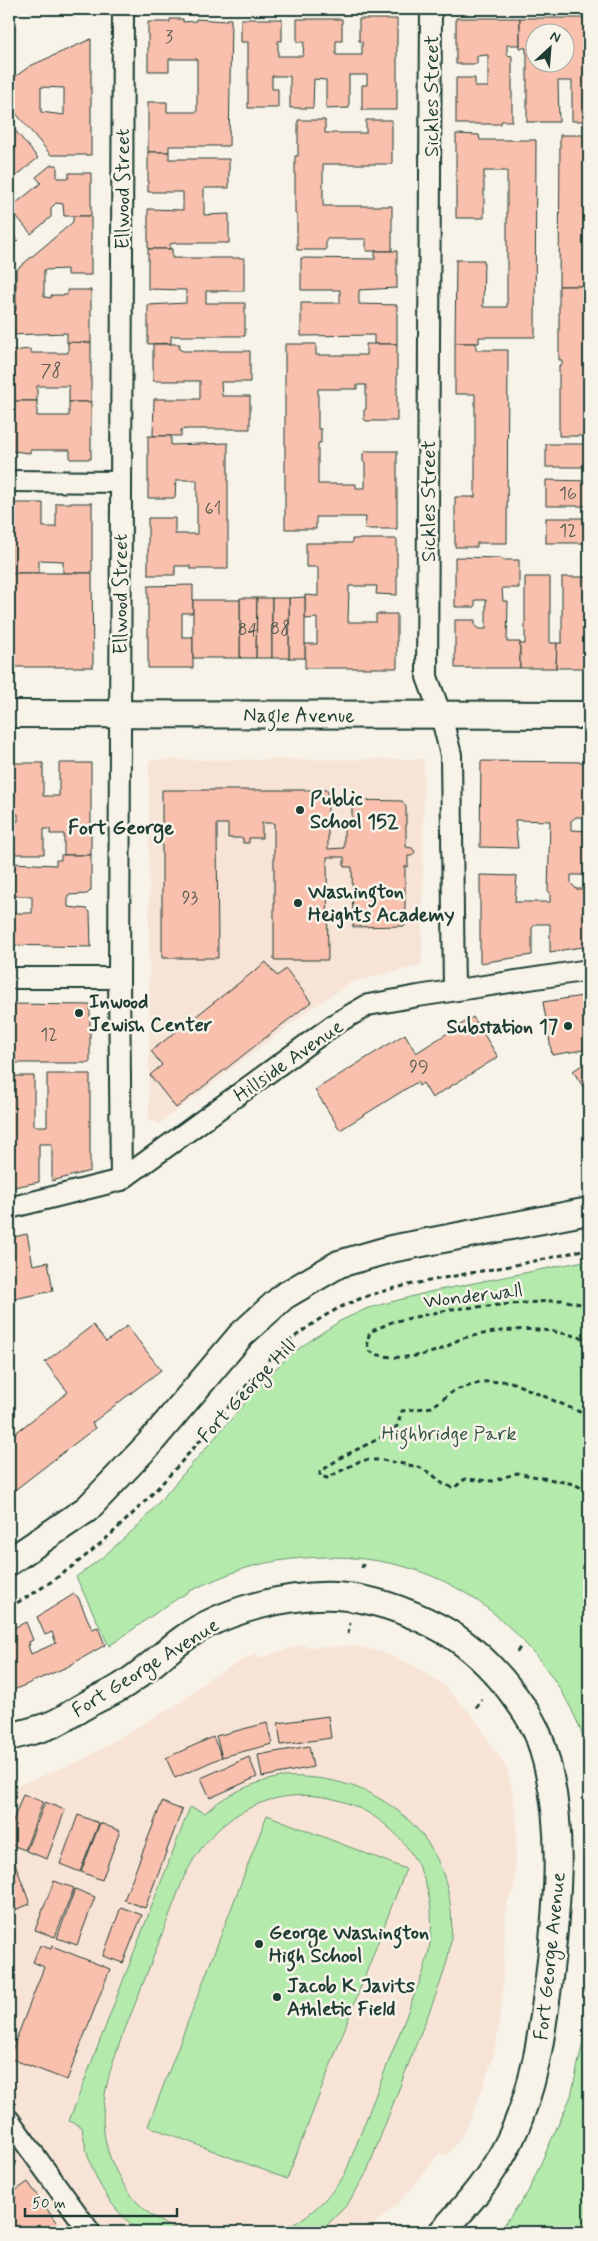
<svg xmlns="http://www.w3.org/2000/svg" width="598" height="2241" viewBox="0 0 598 2241" font-family="Mynerve,sans-serif">
<style>
.built{fill:#f8e4d7}
.green{fill:#b4ebad;stroke:#6a9470}
.building{fill:#f9c0ae;stroke:#1f3d34;fill-rule:evenodd}
.lines{fill:none;stroke-linecap:round;stroke-linejoin:round}
.minor-casing{stroke:#1f3d34;stroke-width:24}
.major-casing{stroke:#1f3d34;stroke-width:30}
.path{stroke:#1f3d34;stroke-width:3;stroke-dasharray:5 4;stroke-linecap:butt}
.minor{stroke:#f7f3e8;stroke-width:20}
.major{stroke:#f7f3e8;stroke-width:26}
.rail-casing{stroke:#1f3d34;stroke-width:5.5}
.rail{stroke:#f7f3e8;stroke-width:4;stroke-dasharray:11;stroke-linecap:butt}
.poi-dot{fill:#1f3d34;stroke:#f7f3e8;stroke-width:2}
.labels{text-anchor:middle;stroke-width:5;stroke-linejoin:round;paint-order:stroke}
.number-label{font-size:18px;fill:#565e52}
.street-label{font-size:20px;fill:#1f3d34;stroke:#f7f3e8}
.poi-label{font-size:20px;font-weight:bold;fill:#1f3d34;stroke:#f7f3e8;text-anchor:start}
.park-label{font-size:20px;fill:#355746;stroke:#f7f3e8}
.neighbourhood-label{font-size:21px;font-weight:bold;fill:#1f3d34;stroke:#f7f3e8}
</style>
<rect width="100%" height="100%" fill="#f7f3e8"/>
<filter id="ink" filterUnits="userSpaceOnUse"><feTurbulence type="fractalNoise" baseFrequency=".02" numOctaves="2"/><feDisplacementMap in="SourceGraphic" scale="10" xChannelSelector="R" yChannelSelector="G"/><feConvolveMatrix kernelMatrix="1 2 1 2 8 2 1 2 1" color-interpolation-filters="sRGB"/></filter>
<g filter="url(#ink)">
<g class="built">
<polygon points="424,759 422,965 352,982 309,1010 159,1124 149,1119 149,760"/>
<polygon points="301,1645 310,1647 357,1646 388,1654 413,1665 443,1685 473,1716 507,1769 513,1794 517,1830 514,1890 506,1905 502,2003 495,2050 483,2088 464,2133 447,2156 440,2153 402,2200 365,2232 9,2232 9,2016 14,2001 15,1957 14,1932 9,1913 9,1789 82,1760 182,1701 211,1677 256,1653 259,1658"/>
</g>
<g class="green">
<path d="M589 1260V1758C580 1718 559 1683 533 1652 479 1589 416 1558 332 1557 303 1557 271 1560 243 1569 226 1575 206 1583 190 1591 162 1607 136 1628 109 1646L76 1577 104 1556 140 1524 271 1373 291 1354 314 1338 340 1321 368 1308 429 1292Z"/>
<path d="M281 1777C324 1775 363 1784 398 1811 443 1845 461 1907 447 1961 439 1991 425 2021 414 2050 398 2091 382 2133 366 2174L347 2205 320 2232H279C307 2219 328 2200 345 2174L424 1970C474 1809 260 1721 184 1877 169 1916 154 1955 139 1994 114 2059 81 2119 124 2185 137 2206 159 2224 182 2232H141C107 2208 87 2168 82 2127L69 2121 190 1807 205 1813C227 1793 252 1783 281 1777Z"/>
<polygon points="267,1815 406,1869 287,2179 148,2126"/>
<polygon points="589,2002 589,2232 499,2232 528,2192 571,2096 588,2019"/>
</g>
<g class="building">
<polygon points="456,18 520,18 520,45 507,45 507,55 512,56 512,121 501,121 501,124 456,124 456,78 475,78 475,87 488,87 488,55 477,56 477,64 456,64"/>
<path d="M520 18H589V121H572V81H558L559 122H527V53H526V48H520ZM536 32H566V62H536Z"/>
<polygon points="170,19 183,19 183,22 196,21 196,19 226,21 226,19 231,19 229,146 169,146 169,152 148,152 148,102 167,102 167,112 197,112 197,59 169,59 169,71 148,71 148,22 170,22"/>
<polygon points="241,19 282,19 282,41 278,41 278,56 303,56 304,42 297,42 297,19 342,19 342,41 336,41 336,55 362,55 362,42 359,41 359,19 397,19 397,110 362,110 362,85 367,85 367,75 349,75 349,108 326,109 326,80 314,79 313,108 290,108 290,76 272,76 272,89 278,89 278,108 248,108 248,42 241,42"/>
<path d="M91 39V155H51L14 111 9 115V81L30 66ZM41 87 64 88V115L41 112Z"/>
<polygon points="298,120 325,120 325,133 366,133 366,120 392,120 392,164 323,164 323,206 392,206 392,251 366,251 366,239 326,239 326,250 297,250 297,214 295,214 295,156 298,156"/>
<polygon points="9,123 38,158 9,182"/>
<polygon points="456,134 479,135 480,140 536,140 535,337 479,337 479,343 455,343 456,260 484,260 483,307 507,307 507,171 484,171 484,218 456,218"/>
<polygon points="560,135 587,135 587,146 589,146 589,274 587,274 587,286 559,286"/>
<polygon points="148,152 169,152 169,159 229,159 229,188 204,188 204,215 229,214 229,243 175,243 170,244 170,249 148,249 148,209 183,210 183,192 148,192"/>
<polygon points="51,165 57,165 57,178 69,178 69,173 91,173 91,216 64,216 63,204 56,203 51,208 51,217 31,234 10,208 41,183 36,177"/>
<polygon points="73,216 91,216 91,275 67,275 67,269 44,270 44,297 51,298 51,295 67,295 67,290 91,290 91,343 67,343 67,333 9,335 9,310 16,310 16,270 73,222"/>
<polygon points="9,229 18,240 9,248"/>
<polygon points="148,249 172,249 172,258 244,258 244,291 206,291 206,303 245,303 245,336 171,336 171,343 148,344 148,305 186,303 186,290 148,289"/>
<polygon points="375,251 397,251 397,288 359,290 359,304 397,305 397,344 374,344 374,335 301,336 301,303 340,303 340,290 301,290 301,258 375,259"/>
<polygon points="559,286 587,286 587,298 589,298 588,436 559,436 559,365 562,365 562,360 559,360"/>
<polygon points="68,342 91,343 91,402 69,402 69,386 37,386 37,401 12,401 12,351 30,349 31,353 68,353"/>
<polygon points="455,343 476,343 476,350 508,350 507,543 477,543 477,547 455,547 455,497 475,497 475,394 455,394"/>
<polygon points="153,344 180,344 179,349 183,351 250,351 250,382 221,382 222,396 250,396 250,429 187,429 181,430 181,436 153,436 154,399 200,399 200,381 153,381"/>
<polygon points="285,344 316,344 316,355 366,355 366,344 397,344 397,421 366,421 364,419 364,410 366,409 366,385 357,385 357,389 318,389 318,429 321,429 321,443 318,443 318,484 356,484 356,488 365,488 365,464 363,461 363,454 366,451 397,451 397,529 365,529 366,517 316,517 316,529 285,529"/>
<polygon points="12,401 37,401 37,416 69,416 69,402 91,402 91,459 70,459 70,450 30,450 30,453 12,451"/>
<polygon points="148,436 171,436 171,445 228,443 228,569 190,569 190,566 175,566 175,575 148,575 148,518 175,518 175,534 197,534 197,480 176,480 175,498 148,498"/>
<rect x="546" y="444" width="43" height="23"/>
<polygon points="546,480 589,481 589,506 546,506"/>
<polygon points="9,503 43,503 43,527 56,527 56,503 92,503 92,573 63,573 63,561 39,560 39,573 11,573 11,547 9,547"/>
<rect x="546" y="518" width="43" height="25"/>
<polygon points="352,539 397,539 397,595 376,594 377,586 349,586 348,622 376,622 376,614 397,614 397,668 305,668 305,644 317,644 317,618 305,619 305,595 318,596 318,567 306,567 306,543 352,543"/>
<polygon points="455,557 501,558 504,560 519,560 519,588 502,588 503,601 508,601 507,642 520,642 520,668 455,668 455,620 475,620 475,626 479,629 486,629 486,600 475,600 475,607 455,607"/>
<polygon points="9,573 92,573 93,667 9,667"/>
<polygon points="525,577 550,577 550,643 557,643 556,668 520,668 520,644 525,644"/>
<polygon points="562,577 587,577 589,668 556,668 557,643 562,643"/>
<polygon points="193,585 193,613 182,613 182,637 193,637 193,668 148,668 148,586"/>
<polygon points="305,597 305,658 289,658 289,598"/>
<polygon points="240,598 257,598 256,658 240,658"/>
<polygon points="257,598 272,598 272,658 256,658"/>
<rect x="272" y="598" width="17" height="60"/>
<rect x="193" y="600" width="47" height="58"/>
<polygon points="481,761 589,762 589,817 576,817 571,821 571,830 589,831 589,875 571,875 571,883 576,889 589,889 589,946 550,952 550,924 536,924 532,928 532,955 480,963 480,875 517,876 515,902 550,902 550,892 548,892 550,821 515,820 518,848 480,847"/>
<polygon points="9,763 43,763 43,796 59,796 59,763 91,763 91,855 64,855 64,834 50,834 50,829 44,829 44,854 13,854 14,822 18,821 18,814 9,814"/>
<polygon points="162,790 328,790 328,849 344,848 344,827 352,827 352,800 402,801 406,807 406,847 412,848 415,852 412,856 408,856 408,867 405,866 405,926 353,927 352,867 344,867 344,857 327,857 328,960 274,960 274,823 262,823 262,838 249,838 249,843 243,843 243,838 228,838 228,824 217,824 218,958 162,958"/>
<polygon points="61,855 91,855 91,890 87,894 68,895 68,907 87,909 90,912 91,947 9,945 9,913 32,913 32,896 13,896 13,863 56,865 56,860 61,860"/>
<polygon points="266,962 277,976 286,969 311,1002 176,1108 150,1075 162,1065 151,1051"/>
<polygon points="589,995 589,1049 552,1055 543,1002"/>
<polygon points="9,1004 90,1005 90,1063 9,1063"/>
<polygon points="473,1017 498,1057 432,1098 423,1083 419,1086 417,1082 340,1130 315,1090 405,1034 416,1053"/>
<polygon points="588,1061 589,1062 589,1096 573,1071"/>
<polygon points="47,1074 90,1074 90,1171 52,1181 52,1144 39,1144 39,1182 9,1188 9,1076 34,1076 34,1126 47,1126"/>
<polygon points="27,1234 33,1265 48,1262 53,1291 9,1300 9,1238"/>
<polygon points="93,1325 106,1342 127,1326 161,1370 92,1423 95,1428 11,1493 9,1489 9,1438 68,1392 45,1362"/>
<polygon points="74,1594 78,1597 92,1629 98,1627 105,1645 67,1667 9,1692 9,1630 26,1622 33,1640 29,1642 30,1645 28,1645 31,1654 56,1643 52,1632 45,1635 37,1617"/>
<polygon points="328,1716 331,1738 281,1745 278,1723"/>
<polygon points="267,1723 272,1744 222,1757 216,1736"/>
<polygon points="213,1737 222,1757 175,1778 166,1758"/>
<polygon points="309,1746 313,1767 262,1777 258,1755"/>
<polygon points="249,1757 257,1777 210,1798 201,1778"/>
<polygon points="23,1794 43,1802 25,1850 9,1844 9,1832"/>
<polygon points="45,1802 65,1810 47,1859 26,1851"/>
<polygon points="162,1802 182,1810 145,1908 124,1900"/>
<polygon points="78,1815 99,1823 80,1872 60,1864"/>
<polygon points="100,1823 120,1831 102,1880 81,1872"/>
<polygon points="12,1855 30,1904 10,1912 9,1857"/>
<polygon points="54,1881 74,1888 55,1937 35,1930"/>
<polygon points="75,1889 95,1897 77,1945 57,1938"/>
<polygon points="121,1907 142,1915 123,1963 103,1956"/>
<polygon points="40,1945 51,1949 52,1946 110,1969 67,2080 9,2058 44,1967 33,1962"/>
<polygon points="28,2182 63,2232 9,2232 9,2195"/>
</g>
<g class="lines">
<g class="minor-casing">
<g id="minor">
<polyline points="431,9 427,677 441,715 451,755 454,990"/>
<polyline points="9,481 120,482"/>
<polyline points="9,978 119,978"/>
<polyline points="121,1180 119,978 123,9"/>
<polyline points="9,1208 121,1180 335,1024 368,1005 418,996 589,970"/>
<polyline points="9,2120 90,2232"/>
</g>
</g>
<g class="major-casing">
<g id="major">
<polyline points="9,714 589,715"/>
<polyline points="9,1562 87,1509 149,1444 241,1335 284,1296 339,1264 391,1249 589,1211"/>
<path d="M9 1737C23 1733 39 1730 53 1724 65 1719 76 1710 88 1704 98 1698 109 1694 119 1688 143 1674 161 1655 183 1639 222 1610 289 1594 336 1596 374 1598 408 1611 440 1628 464 1641 484 1659 502 1680 517 1698 534 1721 541 1743 566 1819 558 1900 549 1978 542 2034 535 2088 510 2140 493 2175 468 2204 442 2232"/>
</g>
</g>
<g class="path">
<path d="M589 1306 562 1300 452 1309 392 1322 370 1332 367 1342 369 1351C390 1362 422 1357 444 1348 452 1344 459 1338 468 1337 514 1327 544 1326 589 1340"/>
<polyline points="589,1416 509,1381 483,1382 455,1390 432,1407 402,1411 397,1426 390,1433 340,1458 320,1472 320,1476 327,1478 362,1460 382,1460 419,1467 433,1475 443,1484 454,1488 465,1479 493,1481 517,1473 574,1484 589,1492"/>
<polyline points="362,1568 363,1564"/>
<path d="M9 1607C119 1549 191 1449 271 1357 293 1337 318 1318 345 1305 371 1293 401 1286 429 1281 482 1270 537 1263 589 1248"/>
<polyline points="348,1634 350,1623"/>
<polyline points="517,1652 521,1646"/>
<polyline points="476,1708 482,1700"/>
</g>
<use href="#minor" class="minor"/>
<use href="#major" class="major"/>
<g class="rail-casing">
<polyline id="rail" points="588,1112 589,1112"/>
</g>
<use href="#rail" class="rail"/>
</g>
</g>
<g class="poi-dot">
<circle cx="300" cy="810" r="5"/>
<circle cx="298" cy="903" r="5"/>
<circle cx="79" cy="1013" r="5"/>
<circle cx="568" cy="1026" r="5"/>
<circle cx="259" cy="1944" r="5"/>
<circle cx="277" cy="1997" r="5"/>
</g>
<g class="labels">
<g class="number-label">
<text x="169" y="42">3</text>
<text x="51" y="376">78</text>
<text x="568" y="499">16</text>
<text x="213" y="514">61</text>
<text x="568" y="536">12</text>
<text x="280" y="634">88</text>
<text x="248" y="635">84</text>
<text x="190" y="903">93</text>
<text x="49" y="1040">12</text>
<text x="419" y="1072">99</text>
</g>
<g class="street-label">
<text transform="translate(431 96) rotate(-90)" y="7">Sickles Street</text>
<text transform="translate(122 189) rotate(-90)" y="7">Ellwood Street</text>
<text transform="translate(428 501) rotate(-90)" y="7">Sickles Street</text>
<text transform="translate(120 594) rotate(-90)" y="7">Ellwood Street</text>
<text x="299" y="722">Nagle Avenue</text>
<text transform="translate(288 1060) rotate(-35)" y="7">Hillside Avenue</text>
<text transform="translate(473 1295) rotate(-7)" y="7">Wonderwall</text>
<text transform="translate(246 1390) rotate(-47)" y="7">Fort George Hill</text>
<text transform="translate(145 1667) rotate(-32)" y="7">Fort George Avenue</text>
<text transform="translate(549 1956) rotate(-84)" y="7">Fort George Avenue</text>
</g>
<g class="poi-label">
<text x="310" y="805">Public<tspan x="310" dy="23">School 152</tspan></text>
<text x="308" y="898">Washington<tspan x="308" dy="23">Heights Academy</tspan></text>
<text x="89" y="1008">Inwood<tspan x="89" dy="23">Jewish Center</tspan></text>
<text x="558" y="1033" text-anchor="end">Substation 17</text>
<text x="269" y="1939">George Washington<tspan x="269" dy="23">High School</tspan></text>
<text x="287" y="1992">Jacob K Javits<tspan x="287" dy="23">Athletic Field</tspan></text>
</g>
<g class="park-label">
<text x="449" y="1440">Highbridge Park</text>
</g>
<g class="neighbourhood-label">
<text x="121" y="834">Fort George</text>
</g>
</g>
<rect width="598" height="2241" fill="none" stroke="#f7f3e8" stroke-width="30"/>
<rect x="15" y="15" width="568" height="2211" fill="none" stroke="#1f3d34" stroke-width="2" filter="url(#ink)"/>
<g transform="translate(550 48) rotate(26)"><circle r="24" fill="#f7f3e8" stroke="#a1aaa0"/>
<path d="M0-4L9 19L0 12L-9 19Z" fill="#1f3d34"/>
<text y="-8" font-size="14" font-weight="bold" text-anchor="middle" fill="#1f3d34">N</text>
</g>
<path d="M25 2208v8h152v-8" fill="none" stroke="#1f3d34" stroke-width="2.5"/>
<text x="32" y="2208" font-size="15" fill="#1f3d34" stroke="#f7f3e8" stroke-width="4" paint-order="stroke">50 m</text>
</svg>
